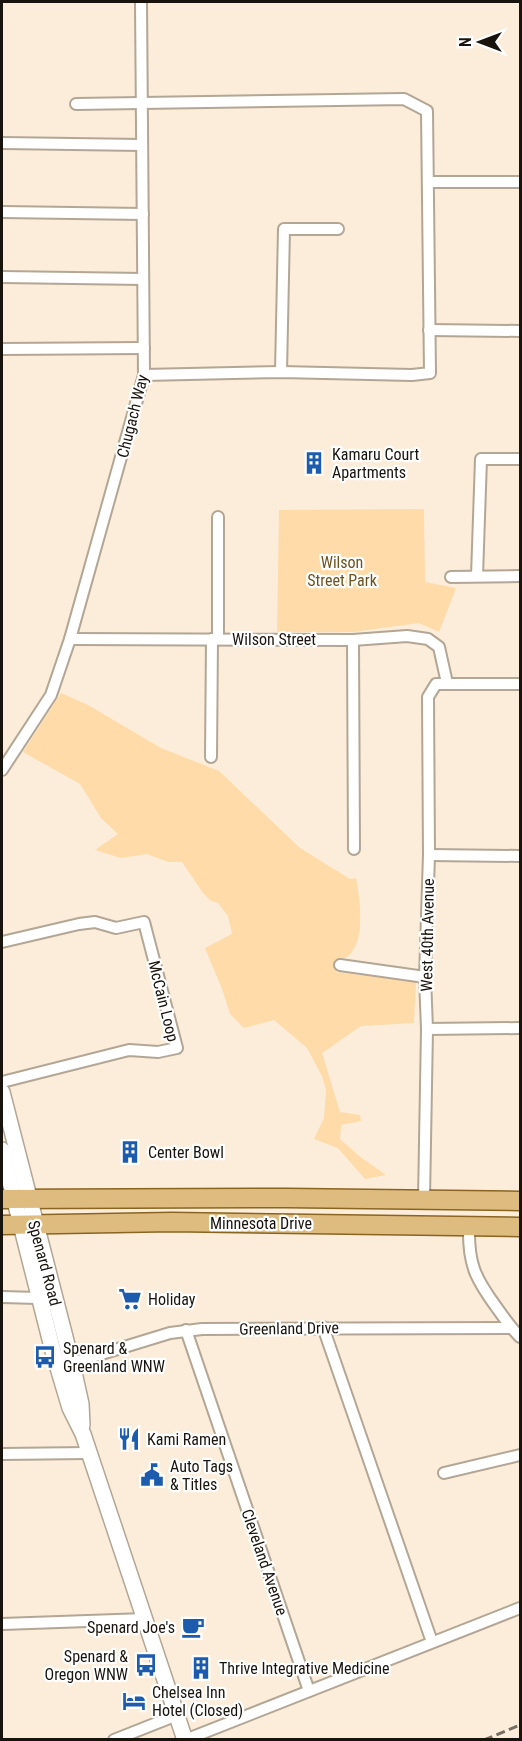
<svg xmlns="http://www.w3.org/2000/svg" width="522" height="1741" viewBox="0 0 522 1741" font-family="'Roboto Condensed',sans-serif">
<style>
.green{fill:#fedba9}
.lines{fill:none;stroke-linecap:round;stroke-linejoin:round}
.minor-casing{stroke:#b3a694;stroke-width:14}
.secondary-casing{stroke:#b3a694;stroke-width:18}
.primary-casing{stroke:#8a6421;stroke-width:21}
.minor{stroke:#fff;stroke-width:10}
.secondary{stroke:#fff;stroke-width:15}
.primary{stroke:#debc80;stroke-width:18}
.rail{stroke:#776e62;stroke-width:3;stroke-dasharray:9 4.5;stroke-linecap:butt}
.labels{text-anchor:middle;stroke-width:4.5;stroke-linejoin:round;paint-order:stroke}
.street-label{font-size:16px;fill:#18130c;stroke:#fff}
.poi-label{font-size:16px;fill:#18130c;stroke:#fff;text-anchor:start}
.park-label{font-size:16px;fill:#6f511e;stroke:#fff}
</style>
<rect width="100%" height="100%" fill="#fbedda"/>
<g class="green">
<polygon points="424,509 425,582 456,588 439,632 419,623 353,632 277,632 279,510"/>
<path d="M61 693 88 705 161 748 219 771 300 848 350 879 356 878C360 898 366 942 348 956 344 959 338 960 334 962L336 972 416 982 414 1023 361 1026 322 1053 340 1112 360 1115 361 1121 341 1125 340 1139 359 1156 386 1175 365 1179 338 1148 314 1139 324 1118 326 1090 322 1076 307 1048 274 1020 244 1028 230 1014 222 989 205 948 232 934 228 916 218 903 211 901 203 893 182 862H168L147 854 121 858 95 850 118 834 101 818 80 784 23 752Z"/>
</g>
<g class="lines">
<g class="minor-casing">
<g id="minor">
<polyline points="76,104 404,99 427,111 430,373 412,375 281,372 144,375"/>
<polyline points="2,143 142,145"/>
<polyline points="428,182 520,182"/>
<polyline points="2,212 143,214"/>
<polyline points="2,277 143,279"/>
<polyline points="429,330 520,331"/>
<polyline points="2,349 144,348"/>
<polyline points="281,372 284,229 338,229"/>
<polyline points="477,576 481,459 520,459"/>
<polyline points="451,577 520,576"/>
<polyline points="70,639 353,640 407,636 428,639 439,647 447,683"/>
<polyline points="218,639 218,517"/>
<polyline points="353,640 354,849"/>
<polyline points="211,757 212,639"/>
<polyline points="2,770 51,695 70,639 144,375 141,2"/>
<polyline points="429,855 520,856"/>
<polyline points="2,942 79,924 95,922 116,928 144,922 177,1048 158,1052 129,1050 2,1082"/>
<polyline points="340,965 425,977"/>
<polyline points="427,1029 520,1028"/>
<polyline points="424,1199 427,1029 425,977 429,855 428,697 436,684 520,684"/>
<path d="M469 1226C468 1264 475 1278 497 1308 504 1318 511 1328 520 1337"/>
<polyline points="2,1297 38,1298"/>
<polyline points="323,1327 432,1642"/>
<polyline points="186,1330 309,1691"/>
<polyline points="72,1363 170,1333 202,1329 511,1328"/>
<polyline points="2,1454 88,1453"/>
<polyline points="444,1473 520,1455"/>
<polyline points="2,1624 145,1619"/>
<polyline points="114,1740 177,1715"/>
<polyline points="185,1740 520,1608"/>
</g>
</g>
<g class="secondary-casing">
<g id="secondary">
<polyline points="2,1092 73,1368 81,1404 82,1425"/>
<polyline points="2,1150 53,1351 70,1408 83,1434 185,1740"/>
</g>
</g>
<g class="primary-casing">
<g id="primary">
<polyline points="2,1199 287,1198 520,1201"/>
<polyline points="2,1225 172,1222 520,1227"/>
</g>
</g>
<use href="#minor" class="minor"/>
<use href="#secondary" class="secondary"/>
<use href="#primary" class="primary"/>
<polyline class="rail" points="484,1740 520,1725"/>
</g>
<defs>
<g id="building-bare" transform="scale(1.8)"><path d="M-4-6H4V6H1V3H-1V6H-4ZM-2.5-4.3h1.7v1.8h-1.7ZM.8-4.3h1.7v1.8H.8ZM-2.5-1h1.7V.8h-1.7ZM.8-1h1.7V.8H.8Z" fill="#1d5cad" stroke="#fff" stroke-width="2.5" paint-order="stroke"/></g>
<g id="supermarket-bare" transform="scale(1.8)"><path d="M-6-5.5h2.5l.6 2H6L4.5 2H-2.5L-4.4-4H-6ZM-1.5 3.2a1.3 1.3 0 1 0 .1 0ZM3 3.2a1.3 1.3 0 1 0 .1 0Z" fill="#1d5cad" stroke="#fff" stroke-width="2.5" paint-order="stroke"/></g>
<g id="bus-bare" transform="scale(1.8)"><path d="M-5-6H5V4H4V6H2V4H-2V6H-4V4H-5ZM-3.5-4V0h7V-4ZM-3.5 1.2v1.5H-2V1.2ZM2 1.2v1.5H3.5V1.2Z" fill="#1d5cad" stroke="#fff" stroke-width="2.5" paint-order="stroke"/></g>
<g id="restaurant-bare" transform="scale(1.8)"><path d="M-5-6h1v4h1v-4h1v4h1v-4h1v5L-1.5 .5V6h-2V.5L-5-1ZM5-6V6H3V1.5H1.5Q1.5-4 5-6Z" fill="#1d5cad" stroke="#fff" stroke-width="2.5" paint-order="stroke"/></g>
<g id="civic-bare" transform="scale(1.8)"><path d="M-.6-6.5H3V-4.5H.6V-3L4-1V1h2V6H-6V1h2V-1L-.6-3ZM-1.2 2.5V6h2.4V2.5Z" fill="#1d5cad" stroke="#fff" stroke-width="2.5" paint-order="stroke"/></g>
<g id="cafe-bare" transform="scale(1.8)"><path d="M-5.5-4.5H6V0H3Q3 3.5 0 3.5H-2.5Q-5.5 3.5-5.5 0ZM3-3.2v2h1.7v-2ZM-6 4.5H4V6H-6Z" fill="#1d5cad" stroke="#fff" stroke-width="2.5" paint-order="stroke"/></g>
<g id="hotel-bare" transform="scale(1.8)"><path d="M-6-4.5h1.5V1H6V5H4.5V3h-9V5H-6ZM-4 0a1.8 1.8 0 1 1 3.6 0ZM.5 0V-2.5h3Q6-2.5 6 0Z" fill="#1d5cad" stroke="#fff" stroke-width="2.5" paint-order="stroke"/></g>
</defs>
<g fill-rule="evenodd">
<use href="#building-bare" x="314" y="463"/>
<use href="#building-bare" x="130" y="1152"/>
<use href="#supermarket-bare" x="130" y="1299"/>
<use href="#bus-bare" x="45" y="1357"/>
<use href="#restaurant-bare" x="129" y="1439"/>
<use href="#civic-bare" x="152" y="1475"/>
<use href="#cafe-bare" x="193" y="1627"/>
<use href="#bus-bare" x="146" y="1665"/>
<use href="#building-bare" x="201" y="1668"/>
<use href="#hotel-bare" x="134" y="1701"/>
</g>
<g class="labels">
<g class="street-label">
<text transform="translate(132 416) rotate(-76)" y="6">Chugach Way</text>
<text x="274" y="645">Wilson Street</text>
<text transform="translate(427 935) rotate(-89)" y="6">West 40th Avenue</text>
<text transform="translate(164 1001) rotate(76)" y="6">McCain Loop</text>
<text x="261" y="1229">Minnesota Drive</text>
<text transform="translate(45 1263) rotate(75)" y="6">Spenard Road</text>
<text transform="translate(289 1328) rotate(-1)" y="6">Greenland Drive</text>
<text transform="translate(265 1562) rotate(71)" y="6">Cleveland Avenue</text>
</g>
<g class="poi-label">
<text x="332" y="460">Kamaru Court<tspan x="332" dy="18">Apartments</tspan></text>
<text x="148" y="1158">Center Bowl</text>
<text x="148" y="1305">Holiday</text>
<text x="63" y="1354">Spenard &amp;<tspan x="63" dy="18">Greenland WNW</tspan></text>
<text x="147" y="1445">Kami Ramen</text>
<text x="170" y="1472">Auto Tags<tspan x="170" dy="18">&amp; Titles</tspan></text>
<text x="175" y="1633" text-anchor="end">Spenard Joe's</text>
<text x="128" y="1662" text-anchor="end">Spenard &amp;<tspan x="128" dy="18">Oregon WNW</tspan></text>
<text x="219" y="1674">Thrive Integrative Medicine</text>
<text x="152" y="1698">Chelsea Inn<tspan x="152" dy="18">Hotel (Closed)</tspan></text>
</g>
<g class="park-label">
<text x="342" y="568">Wilson<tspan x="342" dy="18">Street Park</tspan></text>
</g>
</g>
<rect width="522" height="1741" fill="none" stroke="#18130c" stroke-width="6"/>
<g transform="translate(480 42) rotate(270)" stroke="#ffffff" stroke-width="4.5" paint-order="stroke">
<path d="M0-4.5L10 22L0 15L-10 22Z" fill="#18130c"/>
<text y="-9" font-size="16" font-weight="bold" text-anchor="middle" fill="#18130c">N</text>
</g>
</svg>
